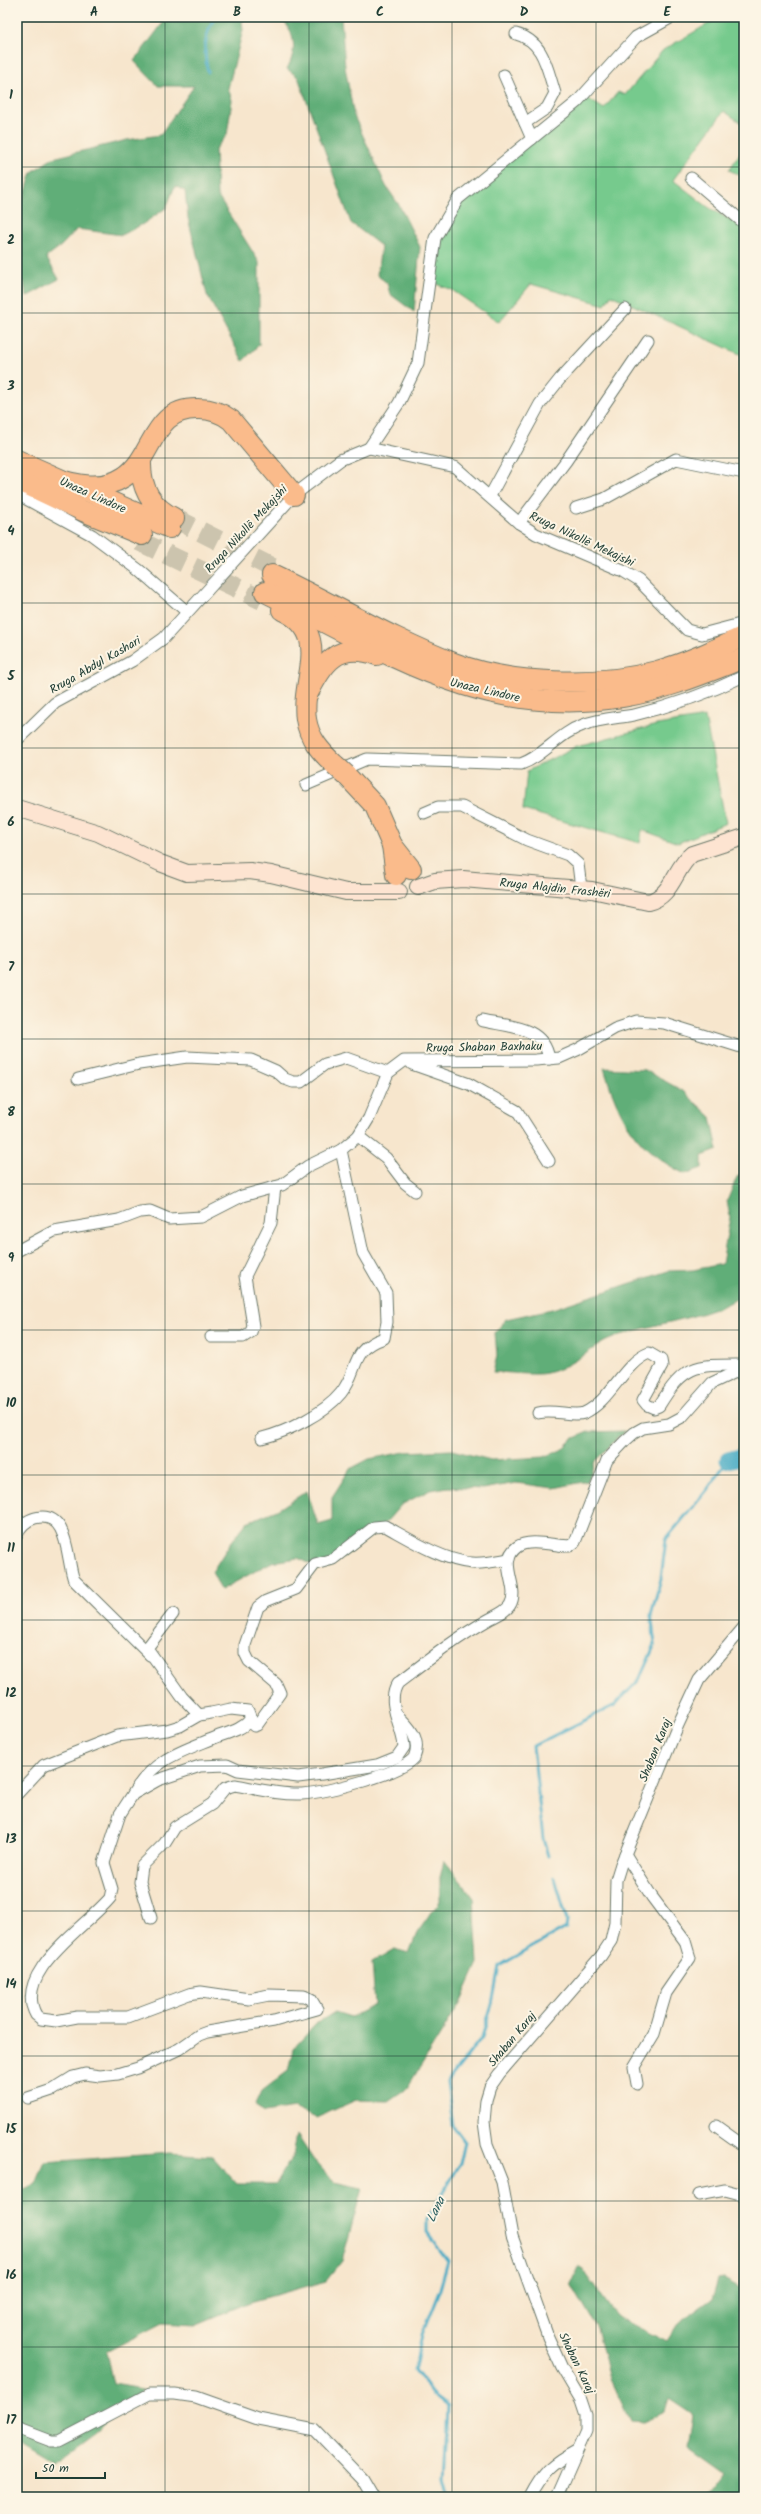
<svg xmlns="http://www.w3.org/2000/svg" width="761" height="2514" viewBox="0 0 761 2514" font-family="Kalam,sans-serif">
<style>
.green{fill:#76ca8d;stroke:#4a8460}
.forest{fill:#60ae78;stroke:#407656}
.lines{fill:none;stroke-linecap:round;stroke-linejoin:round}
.stream{stroke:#46abc5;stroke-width:3}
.river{stroke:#46abc5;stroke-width:17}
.highway-tunnel{stroke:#ccc4ae;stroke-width:20;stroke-dasharray:20 10;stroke-linecap:butt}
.street-casing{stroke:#6b786a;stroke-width:13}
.secondary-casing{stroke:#6b786a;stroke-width:18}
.highway-casing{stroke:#6b786a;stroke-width:22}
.street{stroke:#fff;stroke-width:11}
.secondary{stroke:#fde4d1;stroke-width:16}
.highway{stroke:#fabb8b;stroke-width:20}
.highway-bridge-casing{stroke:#6b786a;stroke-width:22;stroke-linecap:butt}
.highway-bridge{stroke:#fabb8b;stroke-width:20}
.grid{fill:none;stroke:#1f3d34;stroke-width:1;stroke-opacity:0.55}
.labels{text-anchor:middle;stroke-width:4;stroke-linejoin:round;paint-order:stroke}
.street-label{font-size:12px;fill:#1f3d34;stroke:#fcf5e5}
.water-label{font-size:13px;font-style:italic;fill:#2b5e60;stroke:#fcf5e5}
.neatline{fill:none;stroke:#1f3d34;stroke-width:1.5}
.grid-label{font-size:13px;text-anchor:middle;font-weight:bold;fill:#1f3d34}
</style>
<rect width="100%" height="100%" fill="#fcf5e5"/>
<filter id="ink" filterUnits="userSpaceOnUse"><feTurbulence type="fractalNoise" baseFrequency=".025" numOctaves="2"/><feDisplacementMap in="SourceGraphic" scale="8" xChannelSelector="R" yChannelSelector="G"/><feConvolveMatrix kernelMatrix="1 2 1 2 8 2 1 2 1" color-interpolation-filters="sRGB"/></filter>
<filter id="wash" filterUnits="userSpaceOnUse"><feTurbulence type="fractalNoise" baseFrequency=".012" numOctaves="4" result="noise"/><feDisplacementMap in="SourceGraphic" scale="16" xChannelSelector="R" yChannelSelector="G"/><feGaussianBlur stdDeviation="0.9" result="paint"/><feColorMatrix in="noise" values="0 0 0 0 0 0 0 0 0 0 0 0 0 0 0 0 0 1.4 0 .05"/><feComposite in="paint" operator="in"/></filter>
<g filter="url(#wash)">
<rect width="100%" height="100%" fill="#f7e6cd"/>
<g class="green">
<polygon points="720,17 744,17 744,125 724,111 673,180 708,207 744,228 744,356 611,295 605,305 531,284 499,322 452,290 428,281 433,247 458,199 584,96 604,109 618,92 625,95 663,50"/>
<polygon points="744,147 744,177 729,170"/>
<polygon points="705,717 726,823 678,843 642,830 640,843 523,810 527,771 577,746 657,725"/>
</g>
<g class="forest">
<polygon points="161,17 247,17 242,22 243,30 228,88 232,100 227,135 215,149 217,195 259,262 259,345 243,361 207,295 188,218 185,191 175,186 166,208 143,224 122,235 77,229 61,246 46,257 59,279 26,297 24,281 17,280 17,212 24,198 32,172 53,158 127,140 160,135 194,86 158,86 134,61 163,23"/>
<path d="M267 17H341L345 67 354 116 386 186 399 205 420 247 414 312 390 294 387 283 377 275 381 246 351 223 298 77 287 69C296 52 296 38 285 22Z"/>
<path d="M604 1068 645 1070 683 1091 711 1117 718 1150 702 1156V1168L685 1174C636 1150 619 1118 604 1068Z"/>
<path d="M744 1172V1294C709 1320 648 1322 606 1341 587 1351 569 1368 547 1373 534 1376 508 1372 493 1372L497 1356 495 1333 506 1319 552 1309 668 1271 693 1270 722 1264 730 1217 727 1201 737 1177Z"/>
<polygon points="625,1431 595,1461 588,1481 554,1488 516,1483 483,1489 448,1487 430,1490 401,1505 379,1530 330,1567 315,1566 298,1558 272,1562 221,1590 212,1572 229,1545 247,1522 277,1510 307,1491 318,1525 332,1521 332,1497 350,1469 369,1459 405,1452 452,1450 491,1460 544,1457 561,1450 572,1439 588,1432"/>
<polygon points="444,1860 474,1898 478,1963 460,2003 407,2088 388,2101 356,2100 316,2118 294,2108 263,2113 256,2104 262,2091 288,2071 293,2049 317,2023 335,2012 351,2017 375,2005 372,1962 394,1949 409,1953 417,1933 440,1901 440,1878"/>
<polygon points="297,2135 313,2159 334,2182 362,2188 342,2261 326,2281 250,2302 195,2325 162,2323 106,2352 113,2384 143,2389 95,2432 53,2463 17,2441 17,2192 36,2184 45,2162 170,2153 212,2156 237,2184 276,2184 293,2155"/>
<polygon points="578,2267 583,2270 616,2316 667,2342 679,2323 712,2300 718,2280 724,2279 744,2290 744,2497 709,2497 726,2475 688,2448 693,2415 669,2399 665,2412 643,2422 630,2421 610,2378 597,2328 571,2283"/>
</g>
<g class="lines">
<g class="stream">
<path d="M208 72C203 51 204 35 215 17"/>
<polyline points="548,1856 543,1839 533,1746 615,1705 639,1680 655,1644 651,1615 661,1579 666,1539 707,1490 728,1460"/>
<polyline points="448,2497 444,2482 448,2407 431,2393 414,2370 423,2332 440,2289 448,2261 427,2232 427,2220 460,2164 465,2142 453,2126 447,2082 482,2037 492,2004 499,1966 566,1928 567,1920 555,1878"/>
</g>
<polyline class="river" points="728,1460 744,1456"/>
</g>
</g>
<g filter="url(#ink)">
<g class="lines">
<g class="highway-tunnel">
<polyline points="174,518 275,569"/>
<polyline points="139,541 262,600"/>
</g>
<g class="street-casing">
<g id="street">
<path d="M516 34C544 41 547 69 555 93L547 108 525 123"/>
<polyline points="504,75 532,139"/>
<polyline points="691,178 744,223"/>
<polyline points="369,448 399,403 418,363 435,238 458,199 577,102 636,37 672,17"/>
<polyline points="17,494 92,535 139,570 186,611"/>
<polyline points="490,496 540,404 560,379 625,309"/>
<polyline points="576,508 604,499 676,459 744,473"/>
<polyline points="519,523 566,461 648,340"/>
<polyline points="17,740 55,703 132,661 164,638 294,495 340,460 369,448 455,467 519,523 536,534 623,571 639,581 687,630 702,634 744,623"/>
<path d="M306 785 367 759 521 764C544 756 559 733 583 725 598 719 617 718 634 715 672 706 709 693 744 676"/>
<polyline points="424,813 438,807 462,807 527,840 568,855 578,864 581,888"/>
<path d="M483 1021C510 1027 544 1026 549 1059"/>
<polyline points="412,1064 469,1084 517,1111 549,1161"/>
<polyline points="78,1079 139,1064 187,1057 251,1060 276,1071 285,1079 293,1082 301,1082 325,1064 346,1058 388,1073"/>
<polyline points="358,1136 386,1158 405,1183 415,1191"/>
<polyline points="17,1251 54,1231 119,1220 140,1212 150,1211 169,1219 201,1217 242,1196 282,1185 308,1166 341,1150 358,1136 369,1118 388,1073 404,1061 536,1060 559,1058 577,1050 615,1028 636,1021 664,1023 744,1048"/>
<polyline points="211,1337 243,1337 251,1332 253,1326 245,1276 271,1223 275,1187"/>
<path d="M538 1413C554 1409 572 1417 584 1413 611 1401 623 1363 649 1353L661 1360 662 1366 643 1400 647 1405 654 1408 659 1406C685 1363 696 1365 744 1365"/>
<path d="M262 1438C287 1432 325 1413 341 1393 360 1369 349 1350 384 1338L387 1322 386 1293 363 1253 341 1150"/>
<path d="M17 1535C19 1527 27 1520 35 1518 70 1509 66 1561 74 1580L150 1655"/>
<polyline points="173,1614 147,1648 182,1697 199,1715"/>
<path d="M249 1721 254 1726 257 1725 280 1693 276 1684 249 1661 245 1653V1645L258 1607 266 1601 296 1589 315 1564 333 1559 374 1527 385 1526C409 1539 444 1561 472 1563 484 1564 497 1561 509 1559"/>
<path d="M17 1794 44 1765 117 1736 167 1730 180 1726 199 1715 211 1713 231 1709 248 1711 251 1719C243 1729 231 1732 219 1736 183 1751 156 1757 134 1792"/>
<polyline points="625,1854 652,1897 685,1941 690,1958 666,1993 654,2034 634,2067 637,2084"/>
<path d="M151 1918 140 1882 142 1866 165 1843 175 1827 212 1804 225 1788 235 1785C257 1789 280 1795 302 1794 326 1792 399 1775 414 1758 422 1739 409 1726 396 1714"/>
<path d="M28 2098 52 2090 73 2077 85 2074 100 2076 118 2074 138 2068 179 2049 199 2035 207 2032 274 2021 317 2009 311 1999 304 1996 269 1995 249 1999 201 1992 189 1994 128 2017H77L56 2021 41 2019 36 2015C12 1972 86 1927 110 1898L112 1889 104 1863 120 1814 133 1794 158 1780 200 1766 227 1765 238 1770 298 1777 322 1774 377 1765 397 1757 404 1747C403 1726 385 1703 398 1683 427 1661 456 1638 488 1620 495 1616 506 1612 510 1605 521 1587 496 1563 517 1547 529 1538 555 1546 570 1546L575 1542 607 1460 625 1441 634 1433 643 1428 669 1424 682 1417 712 1383 744 1368"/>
<polyline points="716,2126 744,2146"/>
<polyline points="699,2195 725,2190 744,2195"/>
<polyline points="17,2428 51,2441 59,2441 149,2394 175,2394 196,2397 258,2419 315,2430 363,2480 373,2497"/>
<path d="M530 2497C543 2472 552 2464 576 2451"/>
<polyline points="557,2497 586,2431 586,2415 581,2400 562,2368 548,2337 512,2236 502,2182 487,2144 484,2122 486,2100 490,2087 499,2074 601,1956 611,1941 615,1923 616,1880 621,1864 678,1725 699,1680 744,1627"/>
</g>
</g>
<g class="secondary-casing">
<g id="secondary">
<polyline points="17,808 98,833 160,863 187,873 250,871 271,874 346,892 399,892"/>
<path d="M418 887 435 881 463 879 592 890 648 902C673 896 674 868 692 854L744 837"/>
</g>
</g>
<g class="highway-casing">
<g id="highway">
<polyline points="17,460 170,528"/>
<path d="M141 460C140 486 150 507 174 518"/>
<path d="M53 478C76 485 103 491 124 477 155 457 151 407 199 409 211 409 222 413 231 420L294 495"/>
<polyline points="17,480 83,511 142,535"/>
<path d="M272 575C333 604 392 639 454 663 511 685 599 687 657 671 687 663 716 649 744 636"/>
<path d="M265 592C385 651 482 720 623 697 665 690 705 673 744 658"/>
<path d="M282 610C334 634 300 678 306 719 309 739 321 752 335 765"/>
<path d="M307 695C324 663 336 641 377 655"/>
<polyline points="346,775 375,806 392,845"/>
<polyline points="396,875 392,845 411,869"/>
</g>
</g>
<use href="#street" class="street"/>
<use href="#secondary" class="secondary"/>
<use href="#highway" class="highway"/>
<g class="highway-bridge-casing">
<polyline id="highway-bridge" points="335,765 346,775"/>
</g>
<use href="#highway-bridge" class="highway-bridge"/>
</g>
</g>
<path class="grid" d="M165 17V2497M309 17V2497M452 17V2497M596 17V2497M17 167H744M17 313H744M17 458H744M17 603H744M17 748H744M17 894H744M17 1039H744M17 1184H744M17 1330H744M17 1475H744M17 1620H744M17 1766H744M17 1911H744M17 2056H744M17 2201H744M17 2347H744"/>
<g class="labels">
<g class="street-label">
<text transform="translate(93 495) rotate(24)" y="4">Unaza Lindore</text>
<text transform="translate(246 529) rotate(-47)" y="4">Rruga Nikollë Mekajshi</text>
<text transform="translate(582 539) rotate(25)" y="4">Rruga Nikollë Mekajshi</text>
<text transform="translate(95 665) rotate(-30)" y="4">Rruga Abdyl Kashari</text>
<text transform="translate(485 690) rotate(13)" y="4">Unaza Lindore</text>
<text transform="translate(555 888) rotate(6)" y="4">Rruga Alajdin Frashëri</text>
<text transform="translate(484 1047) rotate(-1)" y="4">Rruga Shaban Baxhaku</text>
<text transform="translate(655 1750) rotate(-68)" y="4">Shaban Karaj</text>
<text transform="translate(512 2039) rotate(-50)" y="4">Shaban Karaj</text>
<text transform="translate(577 2363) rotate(64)" y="4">Shaban Karaj</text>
</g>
<g class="water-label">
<text transform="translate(435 2209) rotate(-64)" y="5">Lana</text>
</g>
</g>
<rect width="761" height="2514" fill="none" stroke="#fcf5e5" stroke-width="44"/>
<path d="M36 2472v6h69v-6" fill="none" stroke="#1f3d34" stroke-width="2"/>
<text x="42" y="2472" font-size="12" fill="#1f3d34" stroke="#fcf5e5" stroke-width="3" paint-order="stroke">50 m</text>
<rect x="22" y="22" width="717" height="2470" class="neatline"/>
<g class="grid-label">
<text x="94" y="16">A</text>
<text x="237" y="16">B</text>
<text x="380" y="16">C</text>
<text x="524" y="16">D</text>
<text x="667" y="16">E</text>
<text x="11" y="99">1</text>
<text x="11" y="244">2</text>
<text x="11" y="390">3</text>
<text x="11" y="535">4</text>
<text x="11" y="680">5</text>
<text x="11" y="826">6</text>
<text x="11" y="971">7</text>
<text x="11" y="1116">8</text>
<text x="11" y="1262">9</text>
<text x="11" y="1407">10</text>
<text x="11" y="1552">11</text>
<text x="11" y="1697">12</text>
<text x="11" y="1843">13</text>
<text x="11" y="1988">14</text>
<text x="11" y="2133">15</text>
<text x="11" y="2279">16</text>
<text x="11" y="2424">17</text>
</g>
</svg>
